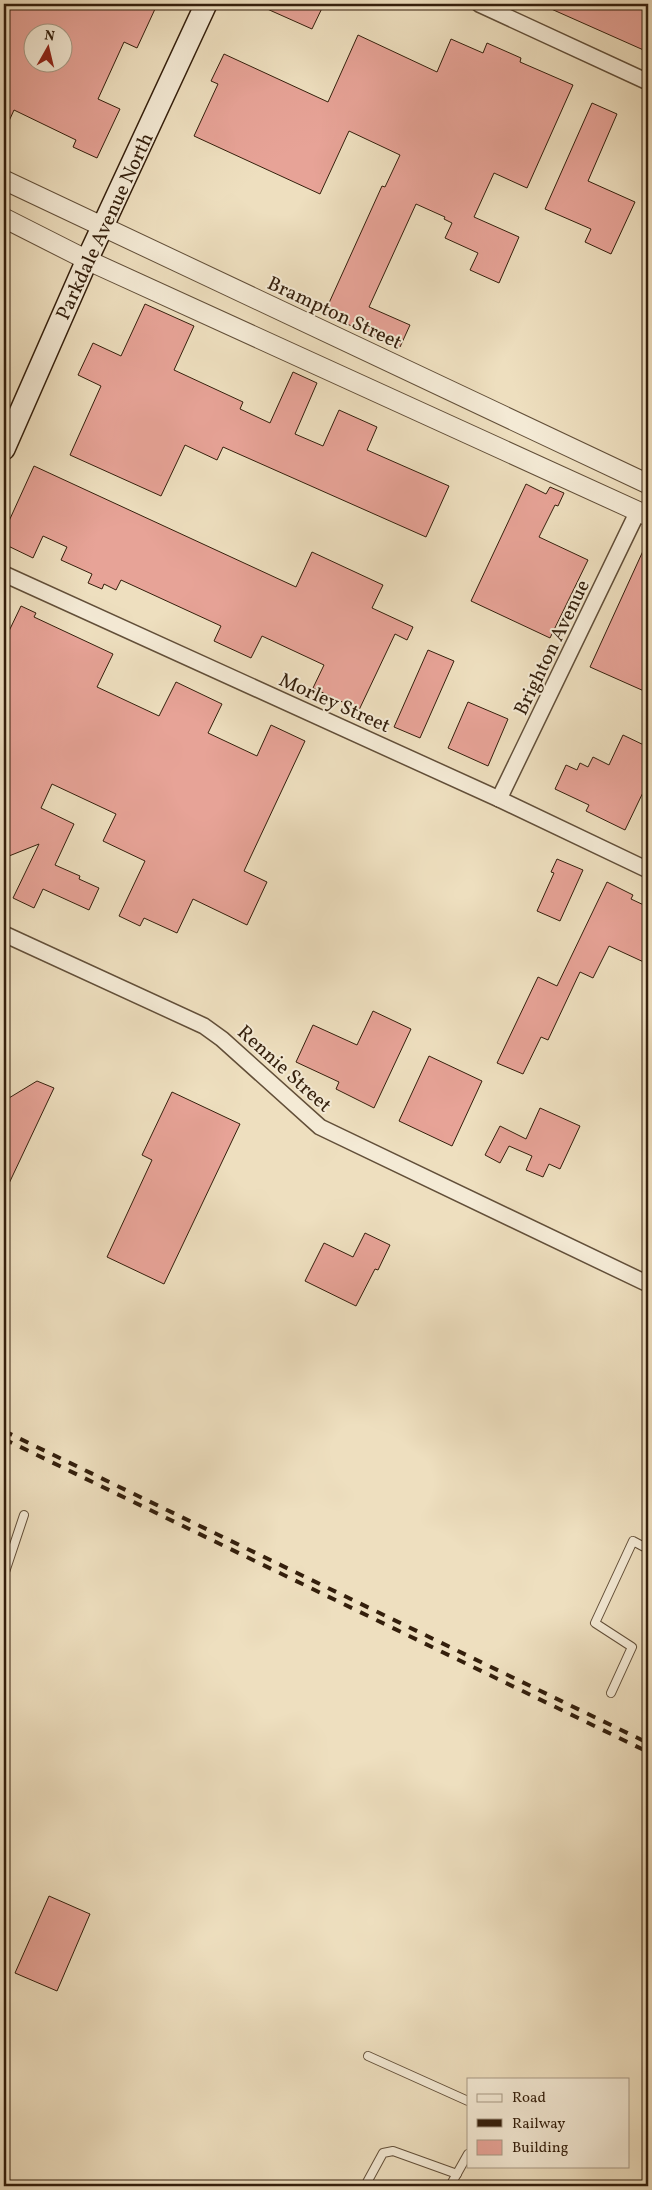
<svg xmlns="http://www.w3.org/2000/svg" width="652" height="2190" viewBox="0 0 652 2190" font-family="Vollkorn,serif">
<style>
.building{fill:#e7a397;stroke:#341f0c;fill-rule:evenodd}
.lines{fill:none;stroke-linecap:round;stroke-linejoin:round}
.service-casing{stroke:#624f39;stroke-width:10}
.minor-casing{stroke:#624f39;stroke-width:18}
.tertiary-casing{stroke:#624f39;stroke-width:21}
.secondary-casing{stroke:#341f0c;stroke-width:24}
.service{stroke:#f4ead5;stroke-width:8}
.minor{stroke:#f4ead5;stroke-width:15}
.tertiary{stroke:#f4ead5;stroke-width:19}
.secondary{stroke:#f4ead5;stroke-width:21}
.rail{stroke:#341f0c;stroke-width:4;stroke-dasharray:9 9;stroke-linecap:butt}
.labels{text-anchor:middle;stroke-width:4;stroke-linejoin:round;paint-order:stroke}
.street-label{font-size:20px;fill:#341f0c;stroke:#f4ead5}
</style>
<rect width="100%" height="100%" fill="#eedfbf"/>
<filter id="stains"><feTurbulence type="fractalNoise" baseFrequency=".004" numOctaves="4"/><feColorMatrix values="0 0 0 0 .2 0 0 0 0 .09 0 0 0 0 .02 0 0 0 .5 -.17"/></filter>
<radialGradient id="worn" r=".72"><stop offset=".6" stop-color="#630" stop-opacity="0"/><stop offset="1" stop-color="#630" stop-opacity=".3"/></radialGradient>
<g class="building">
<path d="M4 4H144L155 9 137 48 124 42 98 99 120 109 97 158 73 147 76 140 14 110 4 132ZM32 32H62V62H32Z"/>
<polygon points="256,4 324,4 312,29"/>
<polygon points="540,4 648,4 648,52"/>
<polygon points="358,35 437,72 451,39 483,53 487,43 521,58 520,62 573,85 527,188 494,173 474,217 519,237 499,283 470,270 478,253 445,238 452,223 444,219 445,217 416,204 369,307 410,325 400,347 324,314 382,186 385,187 400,155 349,131 320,194 194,136 218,84 211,81 224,54 328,102"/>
<polygon points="592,103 617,114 588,181 635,202 611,254 585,242 591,229 545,209"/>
<polygon points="145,304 194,326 174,370 243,402 240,409 270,423 293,372 317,383 295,434 323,446 339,410 377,427 367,450 449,486 426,537 223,447 217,460 185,445 161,496 70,455 101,386 78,375 93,343 121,356"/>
<polygon points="34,466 296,587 312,552 383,585 372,608 413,627 407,640 395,634 359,710 313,688 324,665 262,636 251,658 214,641 221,626 121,580 116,590 104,584 102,589 88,583 92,574 61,560 67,547 43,536 33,558 4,544 4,532"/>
<polygon points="526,484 546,494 550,487 564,493 558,506 555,505 539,537 588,560 550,638 471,601"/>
<polygon points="648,540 648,682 644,691 590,667"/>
<polygon points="21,606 36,613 34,617 113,654 97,687 159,716 176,682 222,704 208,733 257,756 271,725 305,741 244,871 267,882 247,925 193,899 177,933 144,918 140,926 119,916 145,861 103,841 116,814 52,784 41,808 74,824 55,865 80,876 79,879 99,888 89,910 43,889 34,908 13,898 39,844 4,858 4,628 9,631"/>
<polygon points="428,650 454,661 420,738 394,727"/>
<polygon points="468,702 508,719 488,766 448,748"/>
<polygon points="623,735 648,747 648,782 625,830 586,811 589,805 555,789 566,765 577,770 580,763 588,767 593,757 609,765"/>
<polygon points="557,859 583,870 560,921 537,911 554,873 551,872"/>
<polygon points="607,882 633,895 631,899 648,907 648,964 609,946 593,978 580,972 548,1040 541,1037 523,1074 497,1063 538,977 557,986"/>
<polygon points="373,1011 411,1029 374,1108 336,1089 339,1082 296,1062 313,1025 357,1045"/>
<polygon points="429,1056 482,1081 452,1146 399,1121"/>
<polygon points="37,1081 54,1088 4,1194 4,1101"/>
<polygon points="172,1092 240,1124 164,1284 107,1257 152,1160 142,1155"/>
<polygon points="540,1108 580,1126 560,1169 549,1164 543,1177 526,1170 532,1156 509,1146 500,1163 485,1155 500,1126 526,1139"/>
<polygon points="365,1233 390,1245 378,1270 375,1269 356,1306 305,1281 324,1243 353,1257"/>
<polygon points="49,1896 90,1914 57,1991 15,1973"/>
</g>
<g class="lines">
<g class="service-casing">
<g id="service">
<polyline points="4,1575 24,1515"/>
<polyline points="611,1693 632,1647 595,1623 633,1541 648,1549"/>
<polyline points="368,2056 468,2101"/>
<polyline points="365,2186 383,2153 393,2151 457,2174"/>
<polyline points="450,2186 468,2154"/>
</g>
</g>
<g class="minor-casing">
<g id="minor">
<polyline points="479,4 648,82"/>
<polyline points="4,574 499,799 648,870"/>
<polyline points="499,799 638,511"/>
<polyline points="4,934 204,1026 222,1039 320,1127 648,1284"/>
</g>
</g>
<g class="tertiary-casing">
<g id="tertiary">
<polyline points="4,180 648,484"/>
<polyline points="4,218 87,260 648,516"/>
</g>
</g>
<g class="secondary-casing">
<polyline id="secondary" points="4,449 87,260 206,4"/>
</g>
<use href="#service" class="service"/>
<use href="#minor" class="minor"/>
<use href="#tertiary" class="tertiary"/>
<use href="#secondary" class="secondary"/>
<g class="rail">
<polyline points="4,1431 648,1743"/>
<polyline points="4,1439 648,1752"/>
</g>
</g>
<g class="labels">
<g class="street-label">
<text transform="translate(104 226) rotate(-65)" y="7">Parkdale Avenue North</text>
<text transform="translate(335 312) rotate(25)" y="7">Brampton Street</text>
<text transform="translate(551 647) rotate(-64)" y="7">Brighton Avenue</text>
<text transform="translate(335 702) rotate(24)" y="7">Morley Street</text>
<text transform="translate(285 1068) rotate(42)" y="7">Rennie Street</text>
</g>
</g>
<rect width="652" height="2190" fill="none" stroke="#eedfbf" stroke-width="20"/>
<rect x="5" y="5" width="642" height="2180" fill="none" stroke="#341f0c" stroke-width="2.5"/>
<rect x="10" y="10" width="632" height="2170" fill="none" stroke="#341f0c"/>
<rect x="467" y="2078" width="162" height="90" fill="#f4ead5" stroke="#a79985"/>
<rect x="477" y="2094" width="25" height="8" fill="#f4ead5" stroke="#a79985"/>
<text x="512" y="2102" font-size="15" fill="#341f0c">Road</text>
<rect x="477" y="2119" width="25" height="8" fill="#341f0c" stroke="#a79985"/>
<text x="512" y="2128" font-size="15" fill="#341f0c">Railway</text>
<rect x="477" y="2140" width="25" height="15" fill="#e7a397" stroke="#a79985"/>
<text x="512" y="2152" font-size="15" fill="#341f0c">Building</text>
<g transform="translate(48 48) rotate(8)"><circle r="24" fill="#f4ead5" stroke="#a79985"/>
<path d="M0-4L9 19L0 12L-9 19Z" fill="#8f2418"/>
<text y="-8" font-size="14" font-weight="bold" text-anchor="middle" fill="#341f0c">N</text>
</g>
<rect width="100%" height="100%" filter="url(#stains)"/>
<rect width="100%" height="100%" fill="url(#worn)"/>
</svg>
